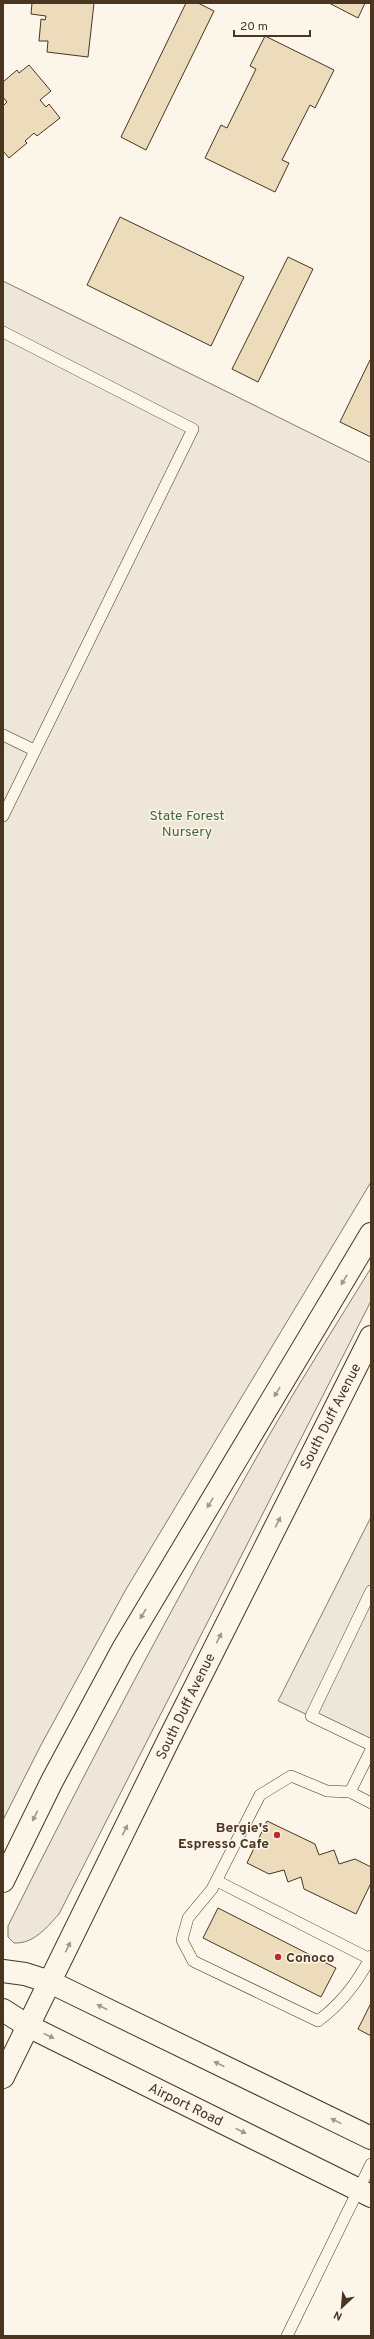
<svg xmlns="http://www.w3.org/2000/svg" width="374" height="2339" viewBox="0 0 374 2339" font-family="Overpass,sans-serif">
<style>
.green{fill:#ede6d9;stroke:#887966}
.parking{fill:#ede7d9;stroke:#887966}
.building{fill:#ecdcbc;stroke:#4a3520}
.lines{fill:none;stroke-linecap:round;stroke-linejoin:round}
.lane-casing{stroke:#4a3520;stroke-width:12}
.secondary-casing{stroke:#4a3520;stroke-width:24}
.primary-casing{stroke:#4a3520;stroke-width:24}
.lane{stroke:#fbf6e9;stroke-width:11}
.secondary{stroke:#fbf6e9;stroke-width:22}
.primary{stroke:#fbf6e9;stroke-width:22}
.oneway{fill:#a29684}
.poi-dot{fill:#c62828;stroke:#fbf6e9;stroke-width:1.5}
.labels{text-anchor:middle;stroke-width:3;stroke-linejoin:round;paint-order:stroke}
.park-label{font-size:14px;fill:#436837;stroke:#fbf6e9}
.street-label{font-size:14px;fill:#4a3520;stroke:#fbf6e9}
.poi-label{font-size:14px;font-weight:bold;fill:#4a3520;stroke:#fbf6e9;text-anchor:end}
</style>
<rect width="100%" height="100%" fill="#fbf6e9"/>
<g class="green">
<polygon points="3,281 371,463 371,1182 125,1591 41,1745 3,1820"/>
<path d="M371 1268V1301L59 1914C47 1927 34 1944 14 1943L8 1937V1926C90 1761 176 1599 267 1439 300 1381 336 1325 371 1268Z"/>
</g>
<polygon class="parking" points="371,1517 371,1745 278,1701"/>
<g class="building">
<polygon points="32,3 94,3 88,57 47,52 48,41 39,41 41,19 45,20 46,16 31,14"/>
<polygon points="186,3 198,3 214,11 146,150 121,137"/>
<polygon points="329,3 365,3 358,18"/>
<polygon points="265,36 334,70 315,108 310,105 282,160 289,163 275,192 205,158 221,125 227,128 256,69 250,66"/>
<polygon points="29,65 51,91 40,100 46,107 49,104 60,118 37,136 34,133 25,141 27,143 9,158 3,151 3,103 4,105 7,102 3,97 3,82 17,70 19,73"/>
<polygon points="120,217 244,277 211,346 87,285"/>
<polygon points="288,257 313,269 258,382 232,369"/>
<polygon points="370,360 371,360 371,437 340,422"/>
<polygon points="267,1821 315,1844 319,1855 334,1850 339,1864 355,1859 371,1867 371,1883 356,1914 304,1889 301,1877 288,1882 284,1870 269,1874 247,1863"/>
<polygon points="218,1908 336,1968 321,1997 203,1938"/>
<polygon points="371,2003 371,2036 358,2029"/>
</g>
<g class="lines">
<g class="lane-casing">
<g id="lane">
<polyline points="3,332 193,429 3,816"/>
<polyline points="3,735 34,750"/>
<polyline points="371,1591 311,1716 371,1745"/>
<polyline points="350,1792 371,1750"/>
<path d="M371 1803 350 1792 327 1791 291 1776 260 1795 212 1889 188 1918 182 1940 193 1961 318 2021C341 2004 358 1982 371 1956"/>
<polyline points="217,1881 370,1959"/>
<polyline points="287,2336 371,2164"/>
</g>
</g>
<g class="secondary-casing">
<g id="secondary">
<polyline points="3,1971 25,1974 50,1982 371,2138"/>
<polyline points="3,2010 28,2026 371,2196"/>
</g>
</g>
<g class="primary-casing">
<g id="primary">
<polyline points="3,1881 52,1781 123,1649 371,1234"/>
<polyline points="3,2077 169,1739 371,1337"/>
</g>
</g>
<use href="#lane" class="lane"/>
<use href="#secondary" class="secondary"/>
<use href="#primary" class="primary"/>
</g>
<defs><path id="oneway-solid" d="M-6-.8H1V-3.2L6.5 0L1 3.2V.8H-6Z"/></defs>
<g class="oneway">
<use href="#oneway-solid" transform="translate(344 1280) rotate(121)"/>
<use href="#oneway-solid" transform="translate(277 1392) rotate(121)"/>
<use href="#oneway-solid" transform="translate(210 1503) rotate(121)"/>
<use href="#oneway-solid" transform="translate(278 1522) rotate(-63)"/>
<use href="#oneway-solid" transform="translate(143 1614) rotate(121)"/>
<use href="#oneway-solid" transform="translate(219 1638) rotate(-63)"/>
<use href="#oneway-solid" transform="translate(35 1816) rotate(116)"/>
<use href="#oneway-solid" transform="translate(125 1830) rotate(-64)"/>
<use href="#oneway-solid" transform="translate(68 1947) rotate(-64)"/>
<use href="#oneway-solid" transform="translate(102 2007) rotate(-154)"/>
<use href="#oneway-solid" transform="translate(49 2036) rotate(26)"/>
<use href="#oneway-solid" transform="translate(219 2064) rotate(-154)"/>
<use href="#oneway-solid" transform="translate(336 2121) rotate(-154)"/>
<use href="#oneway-solid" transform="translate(241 2131) rotate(26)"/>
</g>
<g class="poi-dot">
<circle cx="277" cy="1835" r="4"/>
<circle cx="278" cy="1957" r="4"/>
</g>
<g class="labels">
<g class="park-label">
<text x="187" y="820">State Forest<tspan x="187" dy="16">Nursery</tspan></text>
</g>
<g class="street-label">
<text transform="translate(330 1416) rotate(-63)" y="5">South Duff Avenue</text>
<text transform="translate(185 1706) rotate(-64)" y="5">South Duff Avenue</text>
<text transform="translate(186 2104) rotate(26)" y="5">Airport Road</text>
</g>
<g class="poi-label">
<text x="269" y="1832">Bergie's<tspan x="269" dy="16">Espresso Cafe</tspan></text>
<text x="286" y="1962" text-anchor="start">Conoco</text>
</g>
</g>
<rect width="374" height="2339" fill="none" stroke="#4a3520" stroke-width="8"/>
<g transform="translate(342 2307) rotate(206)" stroke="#fbf6e9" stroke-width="3" paint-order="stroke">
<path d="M0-3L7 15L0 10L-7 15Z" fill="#4a3520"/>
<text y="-6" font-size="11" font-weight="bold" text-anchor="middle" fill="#4a3520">N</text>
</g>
<path d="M234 30v6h76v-6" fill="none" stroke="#4a3520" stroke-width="2"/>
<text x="240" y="30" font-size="12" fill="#4a3520" stroke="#fbf6e9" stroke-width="3" paint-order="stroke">20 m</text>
</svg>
